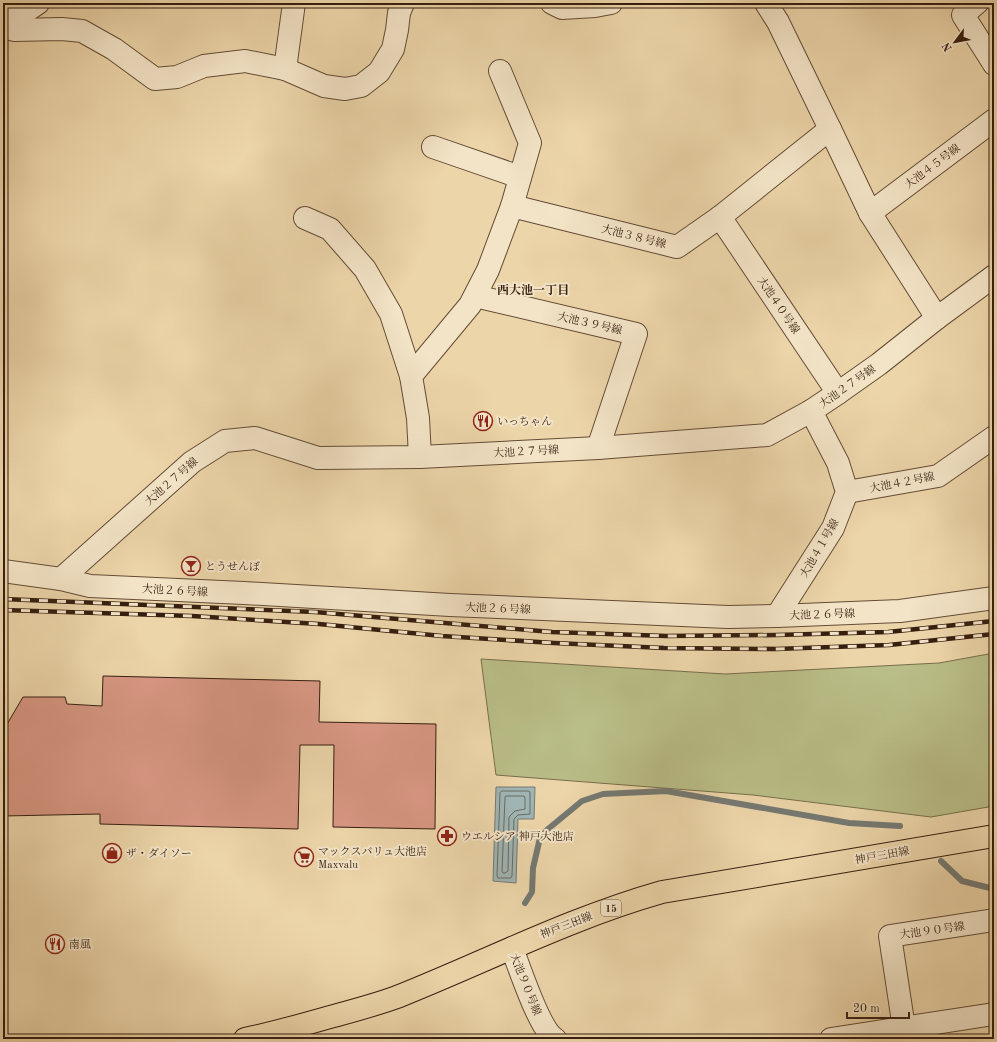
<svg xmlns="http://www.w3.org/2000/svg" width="997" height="1042" viewBox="0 0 997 1042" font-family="'Old Standard TT','Noto Serif JP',serif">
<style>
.green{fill:#b9bd87;stroke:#786e4b}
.water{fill:#9fb5b4;stroke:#757972}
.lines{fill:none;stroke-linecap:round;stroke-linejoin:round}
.shore{stroke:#6a6a62;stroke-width:1}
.stream{stroke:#757972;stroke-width:6}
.building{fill:#d79682;stroke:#361e0f}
.minor-casing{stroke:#644c36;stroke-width:24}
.major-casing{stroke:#361e0f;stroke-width:24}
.minor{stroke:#f3e4c7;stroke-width:22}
.major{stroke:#ecd5a9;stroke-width:22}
.rail-casing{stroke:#361e0f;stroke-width:4.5}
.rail{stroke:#f3e4c7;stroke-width:3;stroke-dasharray:9;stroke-linecap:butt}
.labels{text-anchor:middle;stroke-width:4;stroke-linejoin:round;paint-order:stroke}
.shield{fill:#f3e4c7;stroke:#6f5946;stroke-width:1}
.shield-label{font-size:10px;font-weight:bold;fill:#361e0f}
.street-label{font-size:11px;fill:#361e0f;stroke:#f3e4c7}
.poi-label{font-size:11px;fill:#361e0f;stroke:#f3e4c7;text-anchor:start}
.neighbourhood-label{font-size:12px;font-weight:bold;fill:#361e0f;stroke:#f3e4c7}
</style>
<rect width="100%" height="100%" fill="#ecd5a9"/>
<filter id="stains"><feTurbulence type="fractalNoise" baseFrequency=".005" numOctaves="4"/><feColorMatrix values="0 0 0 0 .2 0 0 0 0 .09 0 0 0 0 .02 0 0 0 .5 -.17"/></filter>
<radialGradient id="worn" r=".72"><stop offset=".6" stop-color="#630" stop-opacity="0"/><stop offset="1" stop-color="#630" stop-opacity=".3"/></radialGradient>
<polygon class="green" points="994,653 994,806 931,817 753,795 496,775 481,659 725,674 939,663"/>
<polygon class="water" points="496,787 535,787 534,819 518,819 516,883 493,881"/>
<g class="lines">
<g class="shore">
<polygon points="502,791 529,791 530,793 530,814 518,815 514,819 512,876 511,878 498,878 497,876 500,793"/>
<polygon points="506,796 524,796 525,798 525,809 515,811 509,817 508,871 505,873 503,873 502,871 505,798"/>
</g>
<g class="stream">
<polyline points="941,861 962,881 994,889"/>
<polyline points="525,903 532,892 533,868 540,838 548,829 582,801 603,794 666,791 849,823 900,826"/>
</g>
</g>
<polygon class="building" points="103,676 320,681 319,722 436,724 435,829 333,827 334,745 300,745 298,829 100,824 100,814 3,816 3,731 23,697 65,697 67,704 102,706"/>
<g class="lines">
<g class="minor-casing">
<g id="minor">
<polyline points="552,3 562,8 595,6 611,3"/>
<polyline points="766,3 778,22 830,129"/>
<polyline points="977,3 963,15 994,64"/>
<polyline points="3,13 22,14 38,3"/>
<polyline points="3,27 14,30 62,29 82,31 114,49 155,79 177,77 204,66 245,61 285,69 324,86 345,89 361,86 379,72 393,49 397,30 399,13 403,3"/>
<polyline points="285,69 294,3"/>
<polyline points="500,71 530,143 512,206"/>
<polyline points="433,147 520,177"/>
<polyline points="870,213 994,120"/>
<polyline points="720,217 838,393"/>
<polyline points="305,218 330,229 365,269 391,314 411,376"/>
<polyline points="475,296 636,334 598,448"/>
<polyline points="420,457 418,418 411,376 470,305 488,270 512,206 677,247 720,217 830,129 870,213 937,318"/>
<polyline points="847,492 938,476 994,437"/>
<polyline points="3,571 61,579 90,586 244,593 450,605 728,617 777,616 900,611 994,598"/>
<polyline points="61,579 192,462 225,441 255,438 318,458 420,457 598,448 767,435 811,411 838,393 879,364 937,318 994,276"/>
<polyline points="777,616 833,528 847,492 838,463 811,411"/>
<path d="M512 948C519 967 540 1030 555 1039"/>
<polyline points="904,1028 890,936 994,920"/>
<polyline points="831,1039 994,1014"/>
</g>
</g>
<g class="major-casing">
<path id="major" d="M245 1039C274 1033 302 1025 330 1017 352 1011 375 1005 397 997 485 962 570 918 662 892L994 836"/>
</g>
<use href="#minor" class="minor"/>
<use href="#major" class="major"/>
<g class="rail-casing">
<g id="rail">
<polyline points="3,599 315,612 552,632 666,636 776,635 888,632 994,621"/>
<polyline points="3,610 192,616 319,624 442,636 554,643 664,648 776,649 889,645 994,634"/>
</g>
</g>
<use href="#rail" class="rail"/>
</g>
<defs>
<g id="restaurant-ring" transform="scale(1)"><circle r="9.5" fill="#f3e4c7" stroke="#8f2418" stroke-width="1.5"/><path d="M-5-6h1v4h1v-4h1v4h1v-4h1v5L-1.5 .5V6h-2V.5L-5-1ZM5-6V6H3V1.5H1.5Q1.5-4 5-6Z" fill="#8f2418"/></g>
<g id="bar-ring" transform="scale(1)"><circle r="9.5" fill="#f3e4c7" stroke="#8f2418" stroke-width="1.5"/><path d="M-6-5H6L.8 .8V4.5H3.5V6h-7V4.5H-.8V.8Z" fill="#8f2418"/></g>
<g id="pharmacy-ring" transform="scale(1)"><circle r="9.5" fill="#f3e4c7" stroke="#8f2418" stroke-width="1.5"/><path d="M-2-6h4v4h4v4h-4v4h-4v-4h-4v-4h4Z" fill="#8f2418"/></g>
<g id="shop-ring" transform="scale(1)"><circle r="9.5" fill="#f3e4c7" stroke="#8f2418" stroke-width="1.5"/><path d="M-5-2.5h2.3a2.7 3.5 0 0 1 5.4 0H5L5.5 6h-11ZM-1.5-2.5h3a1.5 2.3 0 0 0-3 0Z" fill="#8f2418"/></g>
<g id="supermarket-ring" transform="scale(1)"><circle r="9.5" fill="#f3e4c7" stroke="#8f2418" stroke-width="1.5"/><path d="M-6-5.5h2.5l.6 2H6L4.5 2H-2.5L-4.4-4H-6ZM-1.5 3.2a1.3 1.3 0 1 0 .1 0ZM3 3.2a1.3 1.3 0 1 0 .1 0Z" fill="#8f2418"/></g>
</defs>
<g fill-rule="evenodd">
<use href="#restaurant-ring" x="483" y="421"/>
<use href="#bar-ring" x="191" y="566"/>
<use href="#pharmacy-ring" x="447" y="836"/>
<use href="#shop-ring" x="112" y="853"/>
<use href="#supermarket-ring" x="304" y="857"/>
<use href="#restaurant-ring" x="55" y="944"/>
</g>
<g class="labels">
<rect class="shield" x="601" y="900" width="20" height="16" rx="3"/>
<g class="shield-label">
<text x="611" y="912">15</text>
</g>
<g class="street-label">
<text transform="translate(932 166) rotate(-37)" y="4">大池４５号線</text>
<text transform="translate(634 236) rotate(14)" y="4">大池３８号線</text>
<text transform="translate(779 305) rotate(56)" y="4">大池４０号線</text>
<text transform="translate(590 323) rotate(13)" y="4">大池３９号線</text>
<text transform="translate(847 386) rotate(-35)" y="4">大池２７号線</text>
<text transform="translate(526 451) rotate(-3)" y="4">大池２７号線</text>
<text transform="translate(171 481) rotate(-41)" y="4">大池２７号線</text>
<text transform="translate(902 482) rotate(-11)" y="4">大池４２号線</text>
<text transform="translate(819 548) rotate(-60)" y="4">大池４１号線</text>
<text transform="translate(175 590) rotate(3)" y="4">大池２６号線</text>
<text transform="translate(498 608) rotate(2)" y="4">大池２６号線</text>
<text transform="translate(822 614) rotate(-2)" y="4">大池２６号線</text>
<text transform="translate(882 855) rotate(-10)" y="4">神戸三田線</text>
<text transform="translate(566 925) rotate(-21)" y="4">神戸三田線</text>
<text transform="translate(932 930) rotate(-8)" y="4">大池９０号線</text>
<text transform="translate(526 984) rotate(68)" y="4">大池９０号線</text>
</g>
<g class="poi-label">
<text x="497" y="425">いっちゃん</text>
<text x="205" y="570">とうせんぼ</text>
<text x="461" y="840">ウエルシア 神戸大池店</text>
<text x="318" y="855">マックスバリュ大池店<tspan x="318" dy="13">Maxvalu</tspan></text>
<text x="126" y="857">ザ・ダイソー</text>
<text x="69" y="948">南風</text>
</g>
<g class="neighbourhood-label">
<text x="533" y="294">西大池一丁目</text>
</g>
</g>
<rect width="997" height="1042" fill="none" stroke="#ecd5a9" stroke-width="16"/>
<rect x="4" y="4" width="989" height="1034" fill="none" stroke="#361e0f" stroke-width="2"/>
<rect x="8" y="8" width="981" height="1026" fill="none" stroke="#361e0f"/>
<g transform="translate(955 42) rotate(238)" stroke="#f3e4c7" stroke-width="3" paint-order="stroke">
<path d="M0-3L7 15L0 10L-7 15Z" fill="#361e0f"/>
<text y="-6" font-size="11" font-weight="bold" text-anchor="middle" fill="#361e0f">N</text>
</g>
<path d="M847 1012v6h62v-6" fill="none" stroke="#361e0f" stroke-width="2"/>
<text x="853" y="1012" font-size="12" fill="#361e0f" stroke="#f3e4c7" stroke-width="3" paint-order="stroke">20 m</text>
<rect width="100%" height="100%" filter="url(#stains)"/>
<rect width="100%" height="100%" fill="url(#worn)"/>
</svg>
